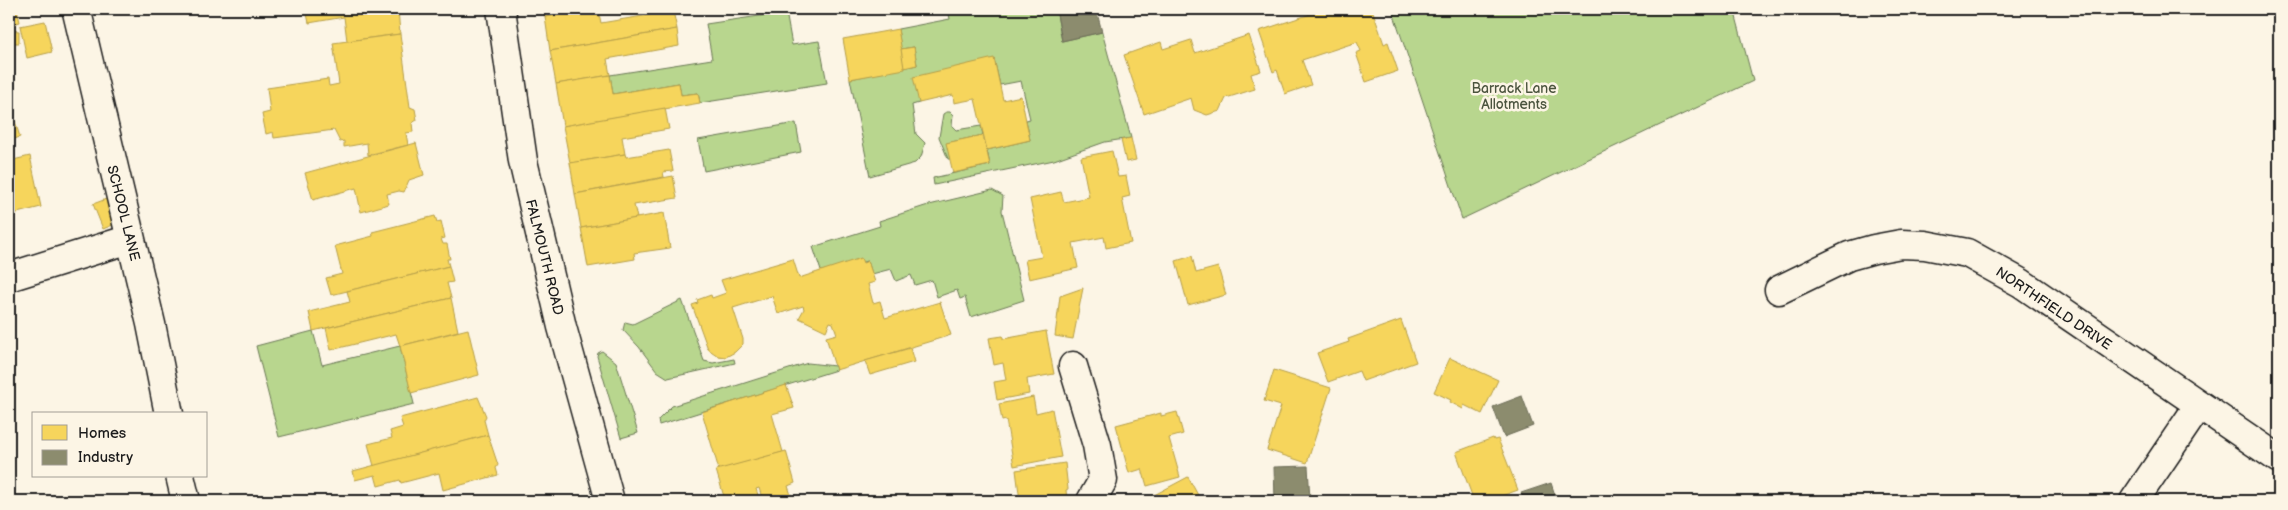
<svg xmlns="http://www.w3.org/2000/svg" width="2288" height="510" viewBox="0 0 2288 510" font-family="'Balsamiq Sans',sans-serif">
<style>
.green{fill:#b8d68e;stroke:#6a7955}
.homes{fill:#f6d55c;stroke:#b59e49}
.industry{fill:#8c8c6e;stroke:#6a6a55}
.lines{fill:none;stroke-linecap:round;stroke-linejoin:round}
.minor-casing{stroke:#1c1c1c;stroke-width:31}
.minor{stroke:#fcf5e5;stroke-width:28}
.labels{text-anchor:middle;stroke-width:5;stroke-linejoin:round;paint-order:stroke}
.park-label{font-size:14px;fill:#4b543e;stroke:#fcf5e5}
.street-label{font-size:14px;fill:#1c1c1c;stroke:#fcf5e5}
</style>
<rect width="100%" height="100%" fill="#fcf5e5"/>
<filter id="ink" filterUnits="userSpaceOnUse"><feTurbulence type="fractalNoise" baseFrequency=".02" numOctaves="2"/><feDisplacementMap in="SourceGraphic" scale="10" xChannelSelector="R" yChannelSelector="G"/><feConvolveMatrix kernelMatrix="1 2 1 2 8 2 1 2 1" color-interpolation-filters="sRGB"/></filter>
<g filter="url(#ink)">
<g class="green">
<polygon points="948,9 1056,9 1062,41 1102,32 1131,138 1105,142 1054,160 934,185 933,178 990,165 987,150 1030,140 1026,120 1030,119 1021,81 1000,85 994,59 919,103 912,105 916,134 925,143 921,157 915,163 870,176 850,79 917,65 914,47 901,49 898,29 950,19"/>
<polygon points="1392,9 1734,9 1753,81 1462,219"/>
<polygon points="786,12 792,45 819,41 827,83 700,103 698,93 681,95 679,83 613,94 610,75 712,59 706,24"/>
<polygon points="946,112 950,112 953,115 952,126 956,130 981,126 983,135 947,143 950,159 948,159 939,137 943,114"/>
<polygon points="796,123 801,152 704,171 698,140"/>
<polygon points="992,190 1003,196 1002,211 1024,300 971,317 965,297 960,299 957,290 937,297 932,280 915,285 911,275 896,281 891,269 872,274 868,261 821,271 813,247 880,226 879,221 925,206"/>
<polygon points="682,300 704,361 713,363 734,359 735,363 668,378 657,371 639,347 623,330 625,322 633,324"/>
<polygon points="313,331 322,365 400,346 414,404 279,437 256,346"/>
<polygon points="602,351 616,362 638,433 621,438 597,356 598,353"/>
<polygon points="808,363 835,366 836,370 659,425 658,420 672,406"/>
</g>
<g class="homes">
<polygon points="17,9 20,22 9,25 9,10"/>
<polygon points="306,9 398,9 400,34 347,41 344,17 309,23"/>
<polygon points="543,9 592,9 545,17"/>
<polygon points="592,9 598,9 601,23 673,11 677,29 550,51 545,17"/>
<polygon points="1326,9 1372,9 1384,44 1388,42 1398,71 1366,82 1356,53 1361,51 1357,42 1302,60 1311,85 1285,94 1277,70 1273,72 1259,31"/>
<polygon points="45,21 52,52 27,58 20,26"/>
<polygon points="677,29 679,46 607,59 610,75 556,84 550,51"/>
<polygon points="898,29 905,69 850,79 843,39"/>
<polygon points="9,30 19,31 19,43 9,43"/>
<polygon points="400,34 410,107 415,109 417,120 412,123 413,132 406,133 408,145 368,155 367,143 344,147 344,141 340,142 334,130 274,138 273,132 266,134 262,114 270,112 267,88 328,79 329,86 339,84 333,43"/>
<polygon points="1249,35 1261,71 1251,74 1255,89 1226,98 1220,111 1207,115 1194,110 1191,98 1144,114 1124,55 1161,42 1163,49 1191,40 1195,53"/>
<polygon points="914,47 917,65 904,68 901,49"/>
<polygon points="994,58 1003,100 1021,96 1030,140 987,150 975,99 954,103 953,95 919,103 913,77"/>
<polygon points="610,75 613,94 679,83 681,95 698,93 700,103 563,126 556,84"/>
<polygon points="9,103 20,137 9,141"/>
<polygon points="665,108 669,129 622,137 625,154 570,163 563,126"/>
<polygon points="983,135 990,165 953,173 946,143"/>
<polygon points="1131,138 1136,160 1126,162 1121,140"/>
<polygon points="416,143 424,175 409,180 404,192 399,191 387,194 389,204 361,212 356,188 313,200 305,173"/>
<polygon points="669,150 673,171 663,172 664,177 575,194 570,163 625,154 626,157"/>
<polygon points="1112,151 1118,177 1126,176 1130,196 1122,198 1131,243 1106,248 1104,237 1073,243 1078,268 1029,279 1025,260 1042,257 1030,199 1061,192 1064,202 1089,197 1081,157"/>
<polygon points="30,156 41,207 9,215 9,161"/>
<polygon points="673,176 677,198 634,205 637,218 581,228 575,194"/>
<polygon points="109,198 118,223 103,229 93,204"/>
<polygon points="664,213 670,248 634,253 635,259 588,267 581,228"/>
<polygon points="435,216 437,222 441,221 445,238 441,239 443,244 447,244 450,259 447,259 449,266 331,295 326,278 342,274 335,246 373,236 372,232"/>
<polygon points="1192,256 1196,273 1218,267 1226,295 1188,305 1176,261"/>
<polygon points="861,258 863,263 868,261 875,282 868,284 873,303 880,301 885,318 940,302 951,335 836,370 826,337 837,334 833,323 830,322 826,331 799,318 804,309 803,306 778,314 772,296 733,308 743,339 743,344 735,352 726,357 718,356 708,349 692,305 698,303 697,300 711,295 712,298 726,293 721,280 793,259 799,278"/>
<polygon points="449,266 453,282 447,283 451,298 313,331 309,312 350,302 347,291"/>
<polygon points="1083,288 1073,339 1055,336 1060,296"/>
<polygon points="451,298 458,331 400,346 396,334 331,350 326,328"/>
<polygon points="1401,320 1416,362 1363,381 1359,371 1328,382 1317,353 1349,342 1348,339"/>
<polygon points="468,329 479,375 411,393 400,346"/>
<polygon points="1046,331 1054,374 1027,379 1029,394 997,400 994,382 1006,380 1003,363 994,365 989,338 1003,336 1003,339"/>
<polygon points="910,348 914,362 870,375 865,361"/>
<polygon points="1450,358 1498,380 1482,414 1464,405 1463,409 1450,402 1451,400 1434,392"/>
<polygon points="1274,370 1331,388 1307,463 1267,450 1281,406 1264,401"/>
<polygon points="786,385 794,408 772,414 783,452 719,470 702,412"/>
<polygon points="478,397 486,416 484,420 488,435 374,466 368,444 392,438 390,431 403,427 400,418"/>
<polygon points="1033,397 1036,413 1052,409 1061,457 1014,466 1006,420 1002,421 999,404"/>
<polygon points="1177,412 1183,434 1169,438 1180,477 1147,486 1142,469 1129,473 1116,425 1161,413 1161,416"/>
<polygon points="488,435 498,465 496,468 498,475 443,490 439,473 401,483 400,480 378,486 375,475 355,480 353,471"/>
<polygon points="1493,438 1494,440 1498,439 1518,490 1488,501 1474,501 1456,452"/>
<polygon points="786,451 795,483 788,486 793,501 763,501 759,488 756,489 760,501 725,500 716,470"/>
<polygon points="1065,463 1068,489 1066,490 1067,501 1020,501 1016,470"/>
<polygon points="1188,477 1199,497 1192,501 1143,501"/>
</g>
<g class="industry">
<polygon points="1056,9 1096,9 1102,32 1062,41"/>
<polygon points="1522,396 1533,426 1504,437 1493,407"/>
<polygon points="1308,466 1310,500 1275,501 1274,467"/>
<polygon points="1551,483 1557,501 1524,501 1521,493"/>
</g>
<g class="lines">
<g class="minor-casing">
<g id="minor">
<polyline points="501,9 523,161 562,327 610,501"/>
<polyline points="77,12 151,324 169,414"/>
<polyline points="9,277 130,239"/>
<polyline points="1779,290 1849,256 1874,249 1901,244 1925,245 1967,253 2021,283 2279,459"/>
<polyline points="1073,366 1097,445 1103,480 1091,501"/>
<polyline points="180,476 186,501"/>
<polyline points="2134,501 2199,405"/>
</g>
</g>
<use href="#minor" class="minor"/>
</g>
</g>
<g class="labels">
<g class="park-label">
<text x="1514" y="93">Barrack Lane<tspan x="1514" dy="16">Allotments</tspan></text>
</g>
<g class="street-label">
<text transform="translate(124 213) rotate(76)" y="5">SCHOOL LANE</text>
<text transform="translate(545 257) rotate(76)" y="5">FALMOUTH ROAD</text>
<text transform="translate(2054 308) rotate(34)" y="5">NORTHFIELD DRIVE</text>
</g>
</g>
<rect width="2288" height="510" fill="none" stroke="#fcf5e5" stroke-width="30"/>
<rect x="15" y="15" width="2258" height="480" fill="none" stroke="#1c1c1c" stroke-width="2" filter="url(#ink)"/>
<rect x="32" y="412" width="175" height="65" fill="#fcf5e5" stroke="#a29e95"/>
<rect x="42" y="425" width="25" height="15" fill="#f6d55c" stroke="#a29e95"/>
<text x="78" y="438" font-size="15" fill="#1c1c1c">Homes</text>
<rect x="42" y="450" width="25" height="15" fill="#8c8c6e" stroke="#a29e95"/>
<text x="78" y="462" font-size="15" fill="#1c1c1c">Industry</text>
</svg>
